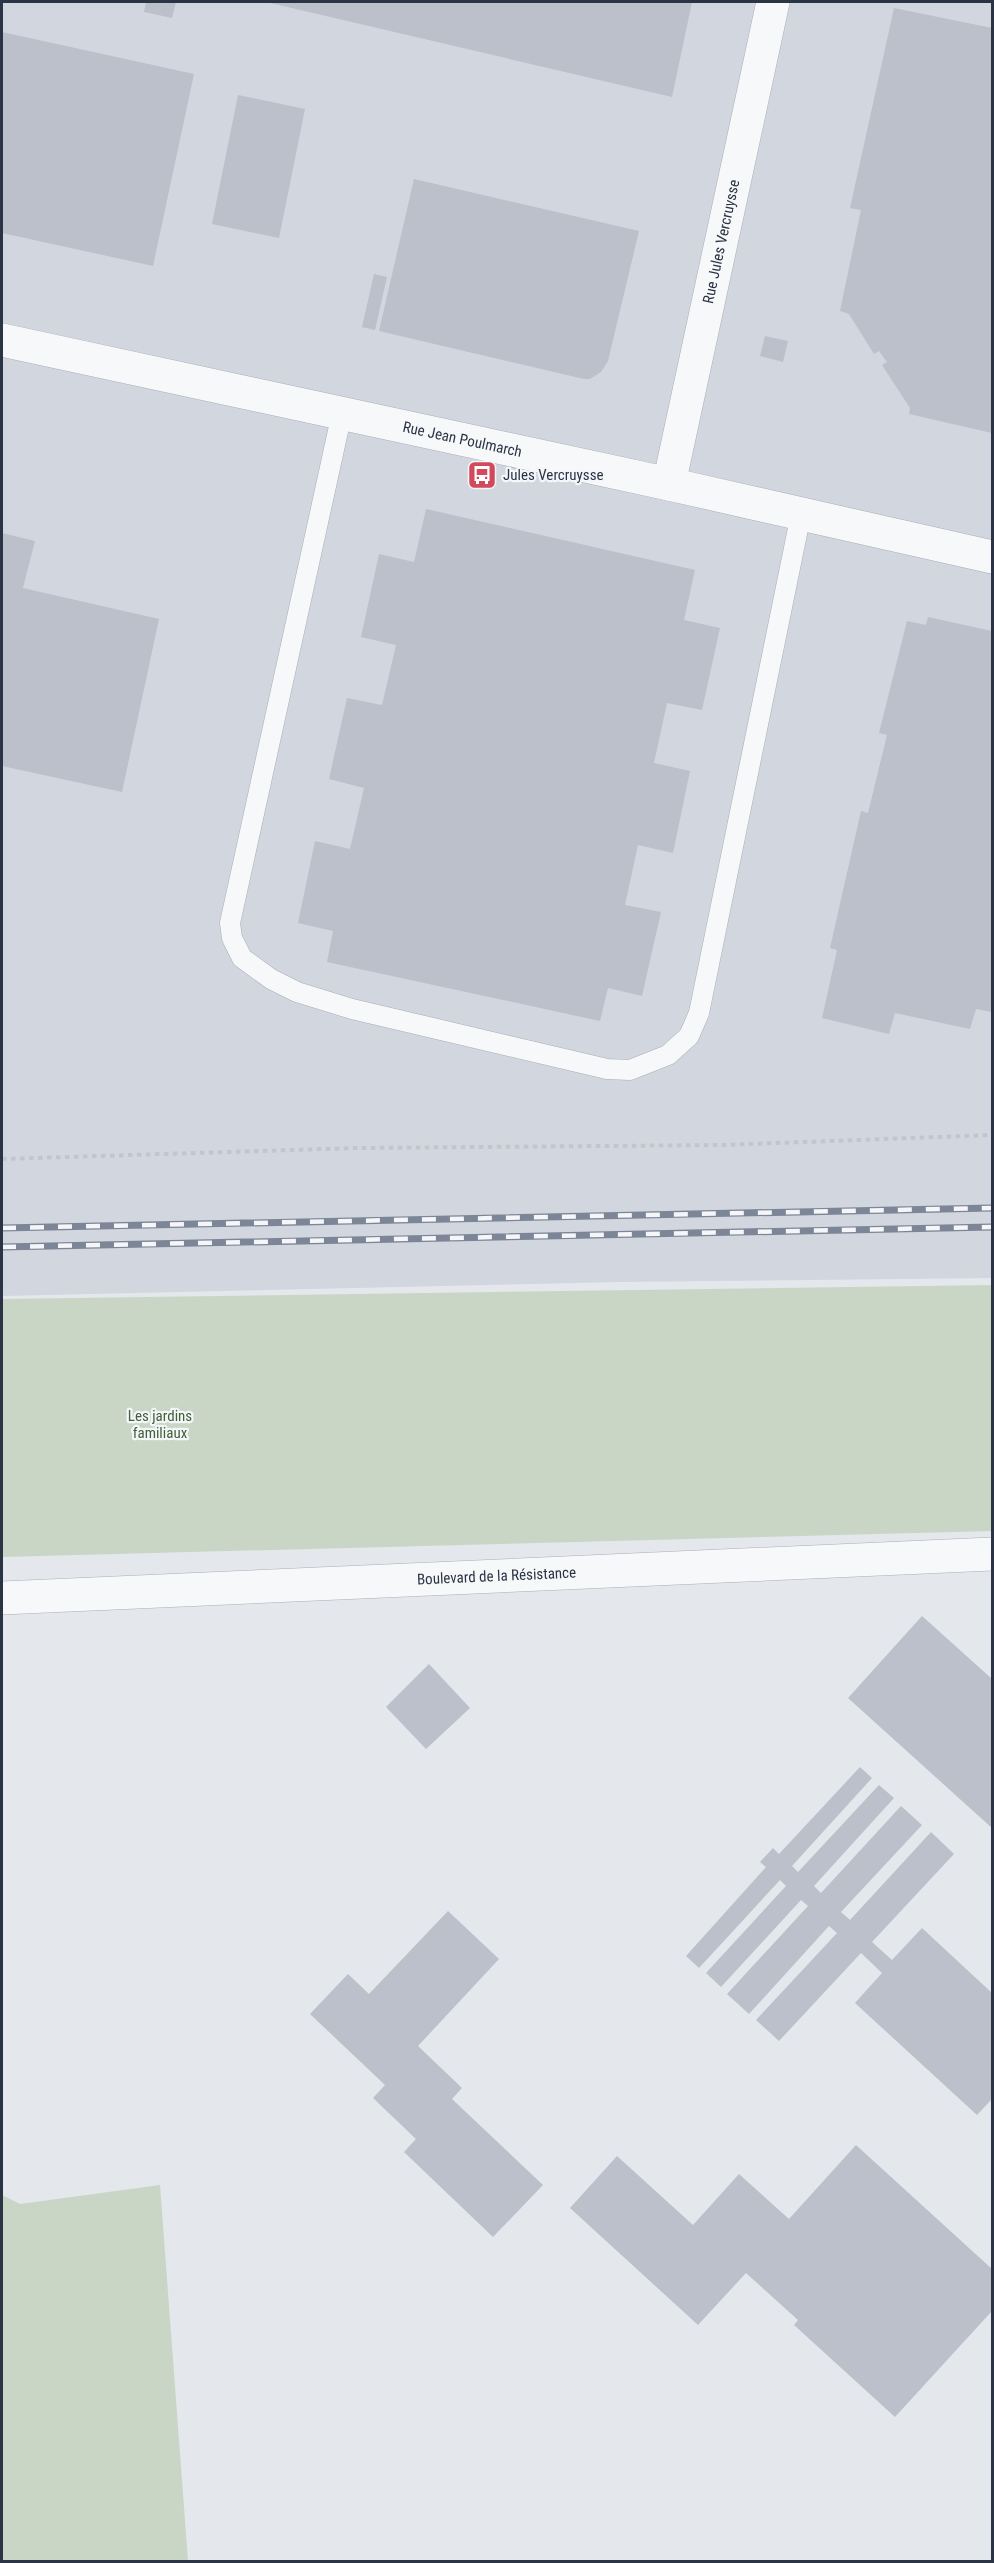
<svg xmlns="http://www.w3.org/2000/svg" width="994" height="2563" viewBox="0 0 994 2563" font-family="'Roboto Condensed',sans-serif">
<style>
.built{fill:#d2d6de}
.green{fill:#c9d6c5}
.building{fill:#bbc0ca}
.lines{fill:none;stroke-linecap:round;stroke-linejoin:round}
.service-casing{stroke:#a9aeb7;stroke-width:21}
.minor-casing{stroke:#a9aeb7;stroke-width:34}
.path{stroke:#c2c5cb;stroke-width:4;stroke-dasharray:4.5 4.5;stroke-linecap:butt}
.service{stroke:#f7f8fa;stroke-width:20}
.minor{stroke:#f7f8fa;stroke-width:33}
.rail-casing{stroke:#7d8696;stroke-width:7}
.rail{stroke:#f4f6f9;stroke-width:4.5;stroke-dasharray:14;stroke-linecap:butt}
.labels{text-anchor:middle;stroke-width:4.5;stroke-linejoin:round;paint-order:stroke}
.street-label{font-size:15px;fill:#2b3445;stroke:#f4f6f9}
.poi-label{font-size:15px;fill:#2b3445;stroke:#f4f6f9;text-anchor:start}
.park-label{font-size:15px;fill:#3f6138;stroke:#f4f6f9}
</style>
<rect width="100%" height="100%" fill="#e4e7ec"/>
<polygon class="built" points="2,2 992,2 992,1278 619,1282 2,1296"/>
<g class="green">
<polygon points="992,1285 992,1531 2,1557 2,1299"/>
<polygon points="160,2185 188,2561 2,2561 2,2195 20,2204"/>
</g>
<g class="building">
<polygon points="146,2 176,2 172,18 144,12"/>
<polygon points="266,2 692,2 672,97"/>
<polygon points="894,8 992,28 992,433 909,414 910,408 882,365 887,362 879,351 874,354 849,314 840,311 861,210 850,208"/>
<polygon points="2,32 194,74 153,266 2,233"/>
<polygon points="238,95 305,109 279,238 212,224"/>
<polygon points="414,179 639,231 608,361 601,372 590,379 584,379 379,331"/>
<polygon points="374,274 387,277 375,330 362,327"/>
<polygon points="765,336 788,341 783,362 760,356"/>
<polygon points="426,509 695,570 684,620 720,628 702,710 667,703 654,763 690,771 673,853 638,845 625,905 661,912 642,996 608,988 600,1021 327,962 333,931 298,923 315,841 350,849 364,788 329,779 347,698 382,705 396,645 361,637 379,554 414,562"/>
<polygon points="2,533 35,541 23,588 159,619 122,792 2,766"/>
<polygon points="928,617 992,631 992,1012 976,1009 970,1029 895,1013 889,1034 822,1018 837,950 830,948 861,811 868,813 887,735 879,733 907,621 926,625"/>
<polygon points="922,1616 992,1679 992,1828 848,1698"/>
<polygon points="429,1664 470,1708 426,1749 386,1707"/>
<polygon points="860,1767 872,1778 792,1866 798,1872 879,1785 894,1798 814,1886 821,1893 901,1806 922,1825 841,1912 850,1920 931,1832 954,1854 872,1942 892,1960 922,1928 992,1993 992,2099 977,2115 855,2003 882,1973 861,1953 779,2041 756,2020 837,1933 829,1926 749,2014 727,1994 808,1906 801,1900 721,1987 706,1973 786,1886 780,1880 699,1968 686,1956 766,1867 760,1862 773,1848 779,1854"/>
<polygon points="448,1911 499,1959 418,2046 462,2088 452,2099 543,2185 493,2237 404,2152 416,2139 373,2098 385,2085 310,2014 348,1974 369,1994"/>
<polygon points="856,2145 992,2269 992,2311 895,2417 794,2325 798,2320 746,2273 698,2325 570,2208 617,2156 693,2225 739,2174 789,2219"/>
</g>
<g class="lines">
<g class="service-casing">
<polyline id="service" points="342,413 230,923 232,938 242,958 271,979 297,992 352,1009 607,1069 630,1070 668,1055 689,1036 699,1013 801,514"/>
</g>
<g class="minor-casing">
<g id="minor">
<path id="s1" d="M2 340 669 484 992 557"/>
<path id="s2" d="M669 484 773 2"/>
<path id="s3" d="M2 1598 992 1554"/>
</g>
</g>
<polyline class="path" points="2,1159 357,1148 723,1145 992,1135"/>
<use href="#service" class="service"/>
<use href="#minor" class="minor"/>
<g class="rail-casing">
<g id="rail">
<polyline points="2,1228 992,1208"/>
<polyline points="2,1247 992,1227"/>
</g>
</g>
<use href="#rail" class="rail"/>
</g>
<defs>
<g id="bus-square" transform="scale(1.5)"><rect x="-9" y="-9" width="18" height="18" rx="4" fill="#d1495b" stroke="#f4f6f9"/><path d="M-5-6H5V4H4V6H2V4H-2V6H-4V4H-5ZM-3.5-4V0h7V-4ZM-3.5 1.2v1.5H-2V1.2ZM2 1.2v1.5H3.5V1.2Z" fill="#fff"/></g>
</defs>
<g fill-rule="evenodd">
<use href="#bus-square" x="482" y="475"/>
</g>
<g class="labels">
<g class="street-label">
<text dy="5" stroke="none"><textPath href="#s2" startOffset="248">Rue Jules Vercruysse</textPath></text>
<text dy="5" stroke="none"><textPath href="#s1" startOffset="471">Rue Jean Poulmarch</textPath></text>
<text dy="5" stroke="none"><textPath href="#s3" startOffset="495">Boulevard de la Résistance</textPath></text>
</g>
<g class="poi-label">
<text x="503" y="480">Jules Vercruysse</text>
</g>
<g class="park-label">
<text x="160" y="1421">Les jardins<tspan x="160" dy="17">familiaux</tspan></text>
</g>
</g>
<rect width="994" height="2563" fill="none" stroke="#2b3445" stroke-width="6"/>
</svg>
